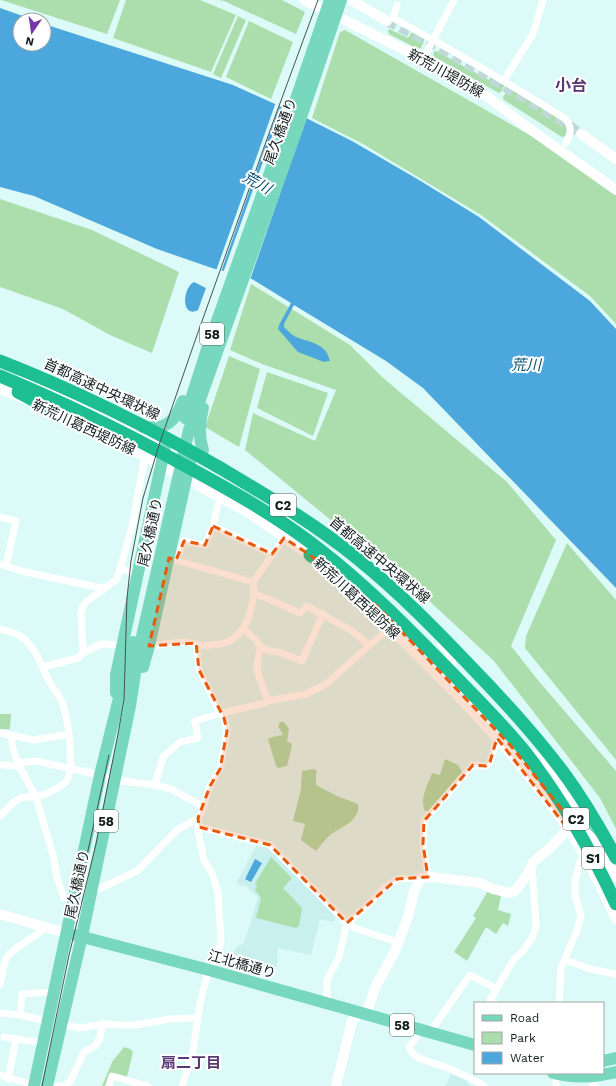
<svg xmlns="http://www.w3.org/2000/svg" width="616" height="1086" viewBox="0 0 616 1086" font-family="'Work Sans','Noto Sans JP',sans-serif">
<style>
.built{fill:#c9f0ee}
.green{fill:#acdead}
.water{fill:#4ca7dd}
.pier{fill:#dcfaf8}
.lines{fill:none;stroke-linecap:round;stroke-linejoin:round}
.secondary-tunnel{stroke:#bed9d7;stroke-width:10;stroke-dasharray:10 5;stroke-linecap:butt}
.street{stroke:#fff;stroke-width:7}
.secondary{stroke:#fff;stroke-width:10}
.primary{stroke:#78d8be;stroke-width:12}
.highway{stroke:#1ebe93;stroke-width:13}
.tram{stroke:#445353;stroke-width:1}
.marked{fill:#e8590c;fill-opacity:0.2;stroke:#e8590c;stroke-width:3;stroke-dasharray:8 5;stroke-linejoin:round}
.labels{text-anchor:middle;stroke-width:4;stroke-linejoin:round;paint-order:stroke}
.shield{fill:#fff;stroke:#5a6262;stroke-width:1}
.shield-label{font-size:13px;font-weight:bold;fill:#131e1e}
.street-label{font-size:14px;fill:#131e1e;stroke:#fff}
.water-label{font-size:15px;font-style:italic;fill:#065175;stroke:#fff}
.neighbourhood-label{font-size:15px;font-weight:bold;fill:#583973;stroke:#fff}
.quarter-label{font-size:16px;font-weight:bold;fill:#583973;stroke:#fff}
</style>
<rect width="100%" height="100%" fill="#dcfaf8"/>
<g class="built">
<polygon points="257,845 267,847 336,917 333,922 320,919 311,955 278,948 277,967 232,967 233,953 237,947 244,943 258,898 246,886 238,885 237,881"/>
<polygon points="452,1072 468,1080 468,1084 471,1086 445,1086"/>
</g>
<g class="green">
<polygon points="1,0 120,0 107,34"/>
<polygon points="126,0 200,0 236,15 211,72 113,38"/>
<polygon points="218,0 282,0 305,12 296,34 224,1"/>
<polygon points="238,16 246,20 221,78 213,74"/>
<polygon points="249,21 293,42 271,99 226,77"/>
<polygon points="389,29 408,38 412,32 425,38 421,48 418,49 389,34 388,31"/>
<polygon points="345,30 616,184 616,324 590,296 481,215 363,144 312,118 340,32"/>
<polygon points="434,51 436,51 489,80 491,76 505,84 501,92 499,93 433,56"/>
<path d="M511 88 562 120C566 125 569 130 565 136L562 137 504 100 503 97 508 89Z"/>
<polygon points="0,199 92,230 179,272 152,353 110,335 63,309 0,287"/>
<polygon points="251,284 350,345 382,377 507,482 556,540 511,646 537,679 616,771 616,829 600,798 494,661 424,596 245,450 253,413 315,441 336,390 262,364 230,350"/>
<polygon points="229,356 260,369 239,447 205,427"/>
<polygon points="267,372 328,393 313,436 257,408"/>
<polygon points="567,543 616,600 616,760 525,648 526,636"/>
<polygon points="0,714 11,714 10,729 0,729"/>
<polygon points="280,722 284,722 289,729 287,742 291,743 292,746 287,766 278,768 276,766 268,739 272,737 283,735 278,726"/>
<path d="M445 759 458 765 462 772 429 811H425C419 799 428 785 432 773L440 775Z"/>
<path d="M313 769 317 771 316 774V785L337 796 358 804C361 822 339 827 329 836 324 841 320 846 316 851L301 840 305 824 293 821 301 789 302 771Z"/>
<polygon points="271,857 292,878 283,888 302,908 299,926 296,928 256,918 261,898 255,890 257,886 255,884"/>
<polygon points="488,891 501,896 498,910 511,914 508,926 503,923 496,934 486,927 467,961 454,952 476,918 473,916"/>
<polygon points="124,1047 130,1049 133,1052 127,1077 110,1073 105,1086 102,1086 112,1062"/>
</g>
<g class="water">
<path d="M0 8 34 20H20V44H44V24L233 85 306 118 352 141 419 180 479 217 590 301 616 329V588L423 388 386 361 294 305 284 324V327C288 331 292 335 296 337 311 343 326 343 330 361L324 362 298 352 278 329 279 325 291 303 252 279 212 268 157 249 34 196 0 187Z"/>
<path d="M194 282 206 288 198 310C181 319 182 288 194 282Z"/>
<polygon points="255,859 262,863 251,882 245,879"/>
</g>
<g class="pier">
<polygon points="276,102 280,104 221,272 216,271"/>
<polygon points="283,106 307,116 250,280 223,273"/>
</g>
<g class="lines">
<polyline class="secondary-tunnel" points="387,21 437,46 567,124 581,134"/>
<g class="street">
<path d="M397 5 393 18C451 49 508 83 564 118 573 126 571 133 566 143"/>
<polyline points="423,59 454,0"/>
<polyline points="504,80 533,34 543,0"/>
<polyline points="0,517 16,521 6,566"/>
<polyline points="213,526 272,554"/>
<polyline points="172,559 253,582"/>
<polyline points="176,560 184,541 205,545 213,526 217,508 221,497"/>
<polyline points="0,564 25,572 102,588 104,589"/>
<polyline points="120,569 139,573"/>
<polyline points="254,593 300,613 307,606 352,631 369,645"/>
<path d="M0 629C10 631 23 636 29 644 40 656 43 672 51 684 56 692 62 699 64 708 68 722 75 768 67 780 64 786 43 796 36 797 31 798 25 796 21 798 13 801 6 810 0 816"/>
<polyline points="244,629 256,640 260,647 257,667 259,677 268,701"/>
<path d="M149 646C160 646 171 642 183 642 189 642 193 643 198 645 205 646 213 645 220 644 246 640 256 604 253 582L284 538"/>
<polyline points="260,647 270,651 279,652 302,661 323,614"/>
<polyline points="83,653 81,613 82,608 86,602 117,579 132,527 145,456"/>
<polyline points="43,667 78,658 83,653 101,644 122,645"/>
<polyline points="0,733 34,740 69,734"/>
<polyline points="11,735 13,749 19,766 36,797 54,859 57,878 64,898 73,901"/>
<polyline points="18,763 36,761 100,775 121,781 155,785 171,789 204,807"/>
<polyline points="0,765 19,766"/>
<polyline points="155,785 163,757 180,742 198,738 195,721 221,713 265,703 268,701 306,694 326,684 389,628"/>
<polyline points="199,827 270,845 347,923 357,929 398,942"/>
<polyline points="428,877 423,844 424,821 473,765 486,766 490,762 497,738"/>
<polyline points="91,889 99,889 137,871 177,830 198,818 201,814 210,786 220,769 227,731 224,718 219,711 199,670 196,644"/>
<polyline points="565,960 590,969 616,974"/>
<path d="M0 985C2 977 3 967 6 959 12 947 36 938 46 927"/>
<polyline points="495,1003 490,1000 514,959 524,950 533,936 536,927 532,866"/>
<polyline points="559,1003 561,968 577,930 581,916 575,895 575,881 580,862 584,857"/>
<polyline points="330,1005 327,998 327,980 339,957 347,923 366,907 384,888 397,879 421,878"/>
<polyline points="0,1013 20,1015 47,1021"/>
<polyline points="20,1015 22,994 53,992"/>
<polyline points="61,1024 79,1028 106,1024 121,1025 135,1025 170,1019 198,1018"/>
<path d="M419 1029 416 1038 409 1047C410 1051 411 1052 414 1055 423 1061 433 1063 443 1066 457 1072 471 1078 484 1086"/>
<polyline points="430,1032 470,975 497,989"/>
<polyline points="4,1037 43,1043"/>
<polyline points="0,1075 34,1085"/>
<polyline points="8,1079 16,1039"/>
<polyline points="47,1084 58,1086"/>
<polyline points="64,1086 70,1082 84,1052 96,1045 100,1038 102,1024"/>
<polyline points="109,1086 112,1076 148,1086"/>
<polyline points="182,1086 193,1051 200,1003 204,987 209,970 218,955 221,940 218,893 212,873 204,860 198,832 198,818"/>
<polyline points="556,1086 556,1074"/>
<polyline points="593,1086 596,1086"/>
</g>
<g class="secondary">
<polyline points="304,0 441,68 472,85 527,127 616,190"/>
<polyline points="351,0 387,21"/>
<polyline points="581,134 616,159"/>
<path d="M24 379C75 400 124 424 172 451"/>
<polyline points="0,389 24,399"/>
<polyline points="46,408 105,435 249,513 316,560"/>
<path d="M334 576C361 600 387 625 413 651 469 706 523 763 568 829 587 857 602 889 616 919"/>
<polyline points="442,643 451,656 451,664"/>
<path d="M534 755C566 792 593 833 616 877"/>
<polyline points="0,914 66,933"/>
<polyline points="336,1086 352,1021 360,1013 368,1009 375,988 395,951 408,917 414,891 421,878 432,877 480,883 493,889 509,893 515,891 519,886 530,870 533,862 550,848 565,832 573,827"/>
</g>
<g class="primary">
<path d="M203 408C199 423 198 436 203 450"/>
<polyline points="185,418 207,349 287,125 330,0"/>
<path d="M143 427C166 430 175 422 183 401"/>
<polyline points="143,667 149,646 190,461"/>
<polyline points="116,693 116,675 165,447"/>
<polyline points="583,821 592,823 600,831"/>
<polyline points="75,935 209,970 475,1045"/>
<polyline points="603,1061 616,1058"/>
<path d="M553 1073C573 1078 596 1077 616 1072"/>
<polyline points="34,1086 100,775 133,642"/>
<polyline points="47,1086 82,936 130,706 138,654 189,430 297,129 341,0"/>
</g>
<g class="highway">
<path d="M0 361C77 391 151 428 222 469 269 497 315 524 358 559 400 593 438 632 475 671 506 703 536 736 563 772 583 799 600 828 616 858"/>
<path d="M0 376C63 402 124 432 184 465 230 490 277 516 319 549 366 585 408 628 450 671 477 699 505 726 529 757 563 802 592 852 616 904"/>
<polyline points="18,392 52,410"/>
<polyline points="310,555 342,578"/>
</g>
<g class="tram">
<polyline points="78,896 109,755"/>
<polyline points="42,1086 69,955 96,844 118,734 124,700 127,598 131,561 143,498 160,442 196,338 272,125 318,0"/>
</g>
</g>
<path class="marked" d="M213 526 272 554 284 538 310 555 378 607 511 746 575 826 568 829 497 738 490 762 486 766 473 765 424 821 423 844 428 877 397 879 347 923 270 845 199 827 198 818 210 786 220 769 227 731 224 718 199 670 196 643 149 646 169 558 176 560 184 541 205 545Z"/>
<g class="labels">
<g class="shield">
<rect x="200" y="323" width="24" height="22" rx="3"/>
<rect x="270" y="494" width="26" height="22" rx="3"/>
<rect x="563" y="808" width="26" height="22" rx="3"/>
<rect x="94" y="810" width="24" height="22" rx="3"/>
<rect x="582" y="847" width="22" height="22" rx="3"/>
<rect x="390" y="1014" width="24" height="22" rx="3"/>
</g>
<g class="shield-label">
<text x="212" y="339">58</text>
<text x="283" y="510">C2</text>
<text x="576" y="824">C2</text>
<text x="106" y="826">58</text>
<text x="593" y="863">S1</text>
<text x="402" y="1030">58</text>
</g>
<g class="street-label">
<text transform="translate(446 73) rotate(29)" y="5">新荒川堤防線</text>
<text transform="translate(280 131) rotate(-70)" y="5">尾久橋通り</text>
<text transform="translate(102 389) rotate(25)" y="5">首都高速中央環状線</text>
<text transform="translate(84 427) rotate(25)" y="5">新荒川葛西堤防線</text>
<text transform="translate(150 532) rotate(-78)" y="5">尾久橋通り</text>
<text transform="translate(380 560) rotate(40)" y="5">首都高速中央環状線</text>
<text transform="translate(357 598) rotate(43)" y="5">新荒川葛西堤防線</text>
<text transform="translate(77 884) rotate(-78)" y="5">尾久橋通り</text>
<text transform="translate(242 964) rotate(16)" y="5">江北橋通り</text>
</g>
<g class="water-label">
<text transform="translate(257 183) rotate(29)" y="5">荒川</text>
<text x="526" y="370">荒川</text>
</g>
<g class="neighbourhood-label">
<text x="191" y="1068">扇二丁目</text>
</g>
<g class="quarter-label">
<text x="571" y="91">小台</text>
</g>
</g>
<rect x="474" y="1002" width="130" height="72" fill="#ffffff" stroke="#a1a5a5"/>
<rect x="482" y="1015" width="20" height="6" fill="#78d8be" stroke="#a1a5a5"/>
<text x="510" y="1022" font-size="12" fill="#131e1e">Road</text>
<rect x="482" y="1032" width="20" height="12" fill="#acdead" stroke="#a1a5a5"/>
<text x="510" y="1042" font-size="12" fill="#131e1e">Park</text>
<rect x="482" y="1052" width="20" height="12" fill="#4ca7dd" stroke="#a1a5a5"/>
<text x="510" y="1062" font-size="12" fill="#131e1e">Water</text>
<g transform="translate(32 32) rotate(193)"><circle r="19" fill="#ffffff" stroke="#a1a5a5"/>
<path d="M0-3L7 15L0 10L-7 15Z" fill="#7836aa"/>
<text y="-6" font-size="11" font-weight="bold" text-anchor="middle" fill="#131e1e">N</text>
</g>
</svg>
